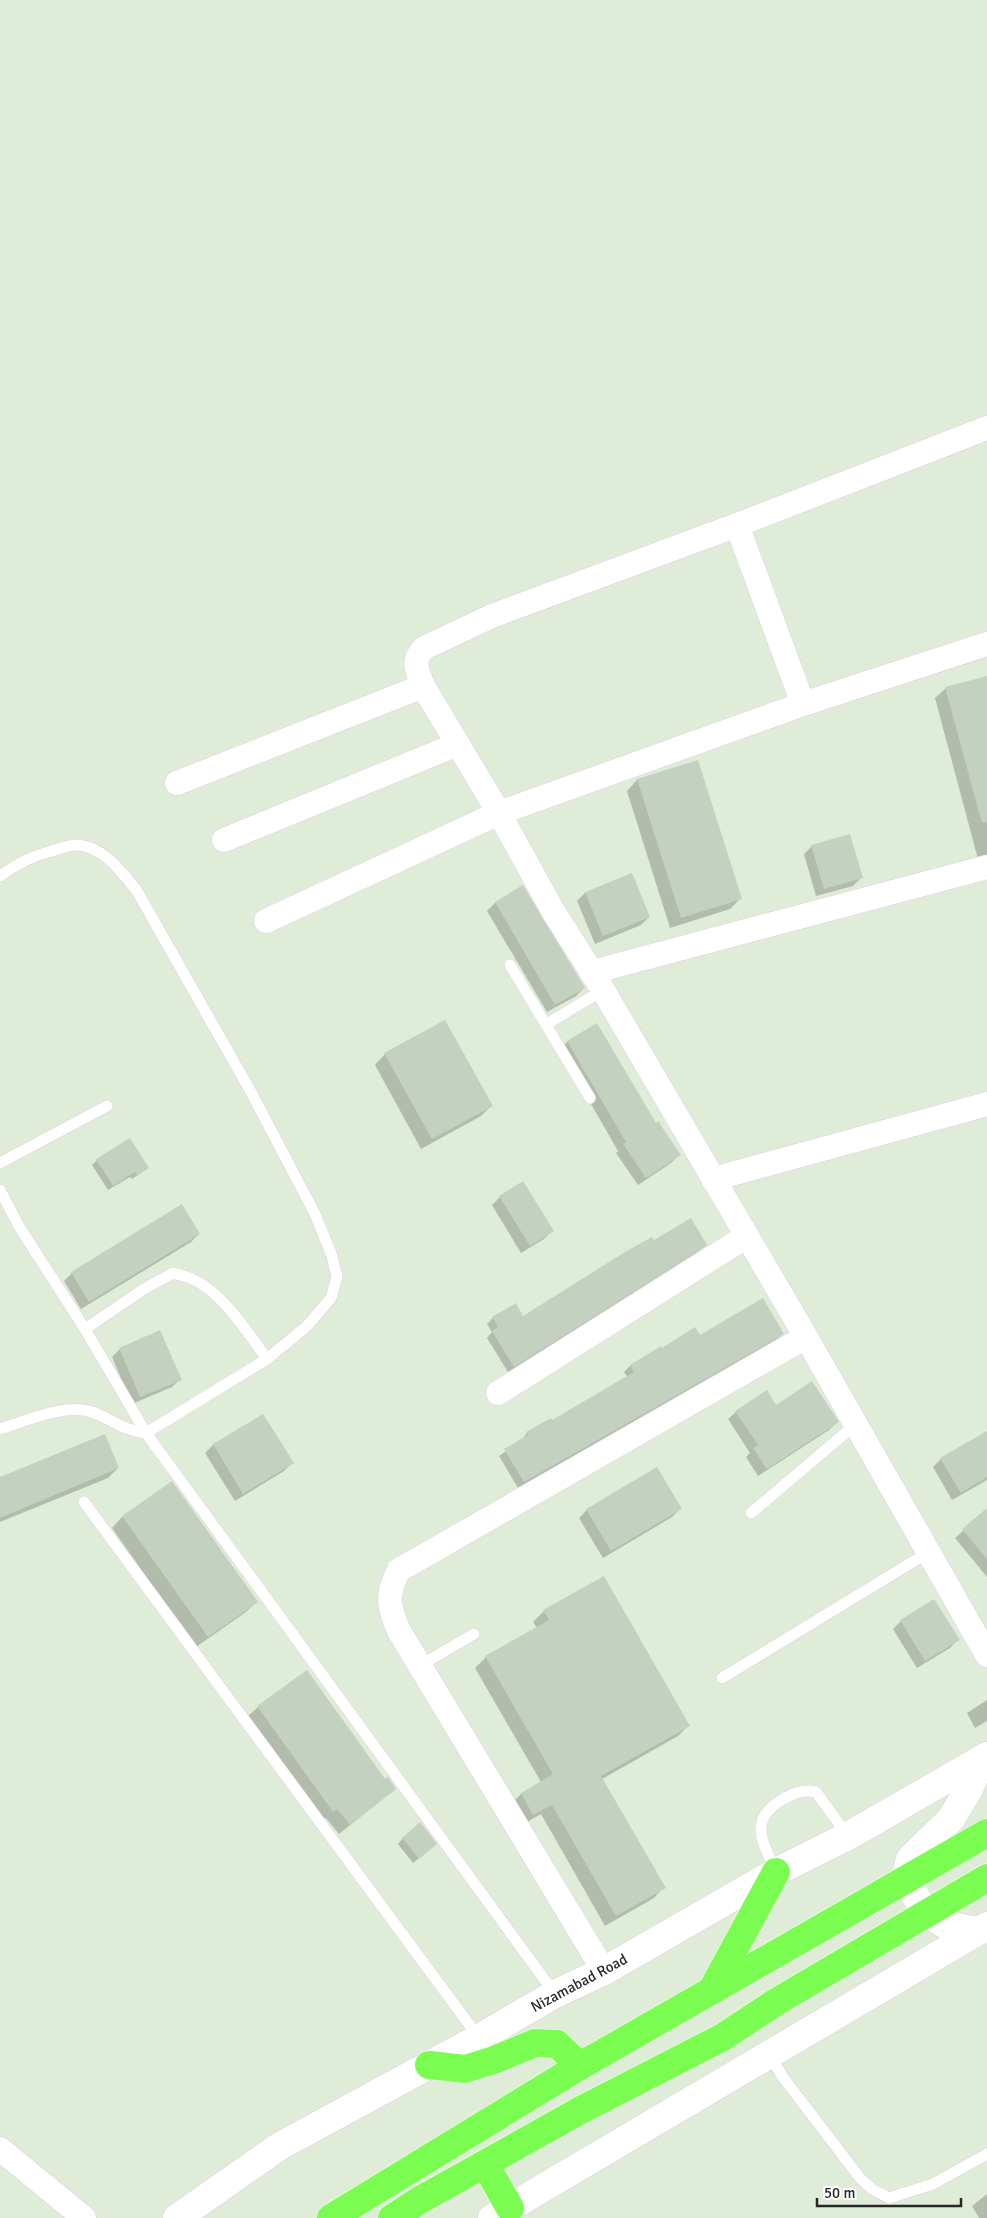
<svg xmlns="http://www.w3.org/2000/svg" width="987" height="2218" viewBox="0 0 987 2218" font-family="Signika,sans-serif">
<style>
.shadow{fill:#0003}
.building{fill:#c4d1c1}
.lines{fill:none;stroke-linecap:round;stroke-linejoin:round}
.service-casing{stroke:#e2cee2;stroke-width:12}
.minor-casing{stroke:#e2cee2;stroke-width:25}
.secondary-casing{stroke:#e2cee2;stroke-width:29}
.trunk-casing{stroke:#fff;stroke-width:29}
.service{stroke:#fff;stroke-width:11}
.minor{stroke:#fff;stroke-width:24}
.secondary{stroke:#fff;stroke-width:28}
.trunk{stroke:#7bfc50;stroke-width:28}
.labels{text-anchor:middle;stroke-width:4;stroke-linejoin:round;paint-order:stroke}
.street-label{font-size:15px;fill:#282828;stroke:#fff}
</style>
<rect width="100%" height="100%" fill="#deecd8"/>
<g class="shadow">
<polygon points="987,677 987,861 979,863 935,698 946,688"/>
<polygon points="697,761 741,898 730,909 670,928 627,791 637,780"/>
<polygon points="812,846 861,878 853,886 816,896 804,854"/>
<polygon points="632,875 649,917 641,925 595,944 577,901 585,893"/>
<polygon points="523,887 584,988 576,996 547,1012 487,911 495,903"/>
<polygon points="597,1025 655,1125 679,1155 671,1163 638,1185 616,1153 618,1151 560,1050 567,1042"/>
<polygon points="385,1054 491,1106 481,1116 421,1149 375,1065"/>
<polygon points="97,1160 148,1168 132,1179 130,1177 108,1190 92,1165"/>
<polygon points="523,1183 552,1231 544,1239 521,1253 492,1205 500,1197"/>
<polygon points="199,1234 191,1242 81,1309 64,1281 72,1273"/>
<polygon points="654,1242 706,1245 700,1250 508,1372 487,1338 492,1332 487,1324 493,1318 516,1305 523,1317"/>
<polygon points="783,1333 777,1339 518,1488 499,1456 522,1440 527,1433 552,1422 628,1378 624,1372 630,1366 661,1348 662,1349 700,1337"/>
<polygon points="120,1349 180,1379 172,1387 132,1404 112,1357"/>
<polygon points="776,1407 837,1422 829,1430 758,1476 746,1457 750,1453 728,1419 736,1412"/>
<polygon points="263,1415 292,1463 284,1471 235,1501 205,1453 213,1445"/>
<polygon points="987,1432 987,1480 952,1500 933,1467 941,1459"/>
<polygon points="118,1468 108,1478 0,1522 0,1479"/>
<polygon points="656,1469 680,1509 672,1517 603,1558 579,1518 587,1510"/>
<polygon points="171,1483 257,1601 246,1612 196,1647 112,1528 122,1517"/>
<polygon points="987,1510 987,1577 955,1538"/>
<polygon points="934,1601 958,1640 950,1648 917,1668 893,1629 901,1621"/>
<polygon points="544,1611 689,1725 678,1736 602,1779 664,1887 654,1898 605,1926 541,1814 522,1825 511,1804 521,1794 541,1782 475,1668 486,1657 537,1628 533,1622"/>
<polygon points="306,1672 385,1781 395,1789 339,1834 326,1818 322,1821 247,1717 258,1707"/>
<polygon points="987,1700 987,1721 975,1728 967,1713"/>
<polygon points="403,1838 430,1849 413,1863 398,1844"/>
<polygon points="987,2194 987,2218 979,2218 972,2206"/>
</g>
<g class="building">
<polygon points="987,676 987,822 982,823 945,687"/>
<polygon points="698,760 742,899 681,918 637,779"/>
<polygon points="850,834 863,878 824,889 811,845"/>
<polygon points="632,873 650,917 603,936 585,892"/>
<polygon points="523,885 585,988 555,1005 495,902"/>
<polygon points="445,1020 493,1106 432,1139 384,1053"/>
<polygon points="597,1023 656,1123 658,1121 681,1155 646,1178 623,1144 626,1142 567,1041"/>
<polygon points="130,1138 149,1168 137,1175 135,1172 113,1186 96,1159"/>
<polygon points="523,1181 554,1231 530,1246 499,1196"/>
<polygon points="182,1204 200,1234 89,1302 71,1272"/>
<polygon points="691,1218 707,1245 514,1367 492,1331 498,1327 492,1317 516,1303 523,1316 625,1252 652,1237 654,1240"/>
<polygon points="763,1298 784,1334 524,1482 504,1449 528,1435 526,1432 551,1418 552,1420 634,1372 630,1365 661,1346 662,1348 695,1327 700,1335"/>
<polygon points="160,1330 182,1380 140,1397 119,1348"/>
<polygon points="812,1381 839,1422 767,1469 753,1448 758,1445 735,1411 767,1390 776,1405"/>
<polygon points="263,1414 294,1463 243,1494 213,1444"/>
<polygon points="987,1431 987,1477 961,1493 940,1458"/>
<polygon points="105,1434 119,1468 0,1518 0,1477"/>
<polygon points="657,1467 682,1509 611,1551 586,1509"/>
<polygon points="172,1481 258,1602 208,1637 122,1516"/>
<polygon points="987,1508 987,1559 962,1529"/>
<polygon points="604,1576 690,1726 601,1776 666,1888 616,1916 552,1805 533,1815 521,1793 553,1774 485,1656 549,1620 543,1610"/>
<polygon points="934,1599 960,1640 925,1661 900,1620"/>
<polygon points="307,1670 385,1779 388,1777 396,1789 350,1825 337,1809 333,1812 257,1706"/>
<polygon points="420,1822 437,1844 419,1859 402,1838"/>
</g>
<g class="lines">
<g class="service-casing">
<g id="service">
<path d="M0 876C15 865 30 857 48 852 56 850 69 844 78 845 104 847 122 872 137 891L251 1092 315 1214 332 1256 337 1277 331 1298 307 1326 267 1359 146 1433C121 1430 114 1420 92 1412 65 1403 26 1421 0 1429"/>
<polyline points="510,965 590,1098"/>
<polyline points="547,1024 603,990"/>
<polyline points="0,1163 107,1106"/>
<polyline points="0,1190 20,1228 85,1329 146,1433 555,1994"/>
<path d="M85 1329 144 1289 173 1273C179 1275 186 1276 192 1279 221 1291 249 1334 267 1359"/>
<polyline points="84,1502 479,2038"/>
<polyline points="751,1513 856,1424"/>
<polyline points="421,1665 474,1634"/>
<polyline points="722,1678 929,1552"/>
<path d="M776 1872C763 1842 747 1820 783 1799 795 1793 803 1789 816 1792L848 1836"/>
<polyline points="770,2055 782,2076 860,2178 872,2189 889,2198 933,2184 987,2154"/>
</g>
</g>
<g class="minor-casing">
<g id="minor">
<path d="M987 428 737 525 492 616 424 648C411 661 417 671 423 686L499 813 553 911 603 990 806 1337 987 1655"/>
<polyline points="737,525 803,704"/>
<polyline points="177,783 423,686"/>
<polyline points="224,840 458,744"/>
<polyline points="266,921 499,813 803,704 987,644"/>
<polyline points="592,972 987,867"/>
<polyline points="713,1179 987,1104"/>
<polyline points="498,1393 747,1236"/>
<path d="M604 1971 399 1631C388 1606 386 1594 399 1570L806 1337"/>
<polyline points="0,2149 84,2218"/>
</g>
</g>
<g class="secondary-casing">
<g id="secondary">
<polyline points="978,1931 946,1925 926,1913 905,1879 910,1859 951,1819 969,1789 982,1759"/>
<polyline points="177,2218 280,2146 479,2038 555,1994 604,1971 776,1872 848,1836 987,1756"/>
<polyline points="492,2218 987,1926"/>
</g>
</g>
<g class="trunk-casing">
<g id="trunk">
<polyline points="712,1990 776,1872"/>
<polyline points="429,2065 465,2069 494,2060 535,2043 557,2044 580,2066"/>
<polyline points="485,2164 510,2208"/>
<polyline points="331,2218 580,2066 987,1833"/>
<polyline points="392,2218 420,2200 581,2110 723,2037 776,2002 987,1878"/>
</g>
</g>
<use href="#service" class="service"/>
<use href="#minor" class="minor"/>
<use href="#secondary" class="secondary"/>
<use href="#trunk" class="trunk"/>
</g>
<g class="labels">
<g class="street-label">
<text transform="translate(579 1983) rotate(-28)" y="5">Nizamabad Road</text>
</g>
</g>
<path d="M817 2198v8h144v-8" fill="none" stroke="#282828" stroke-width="2.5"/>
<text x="824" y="2198" font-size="15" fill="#282828" stroke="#ffffff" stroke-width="4" paint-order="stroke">50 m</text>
</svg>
